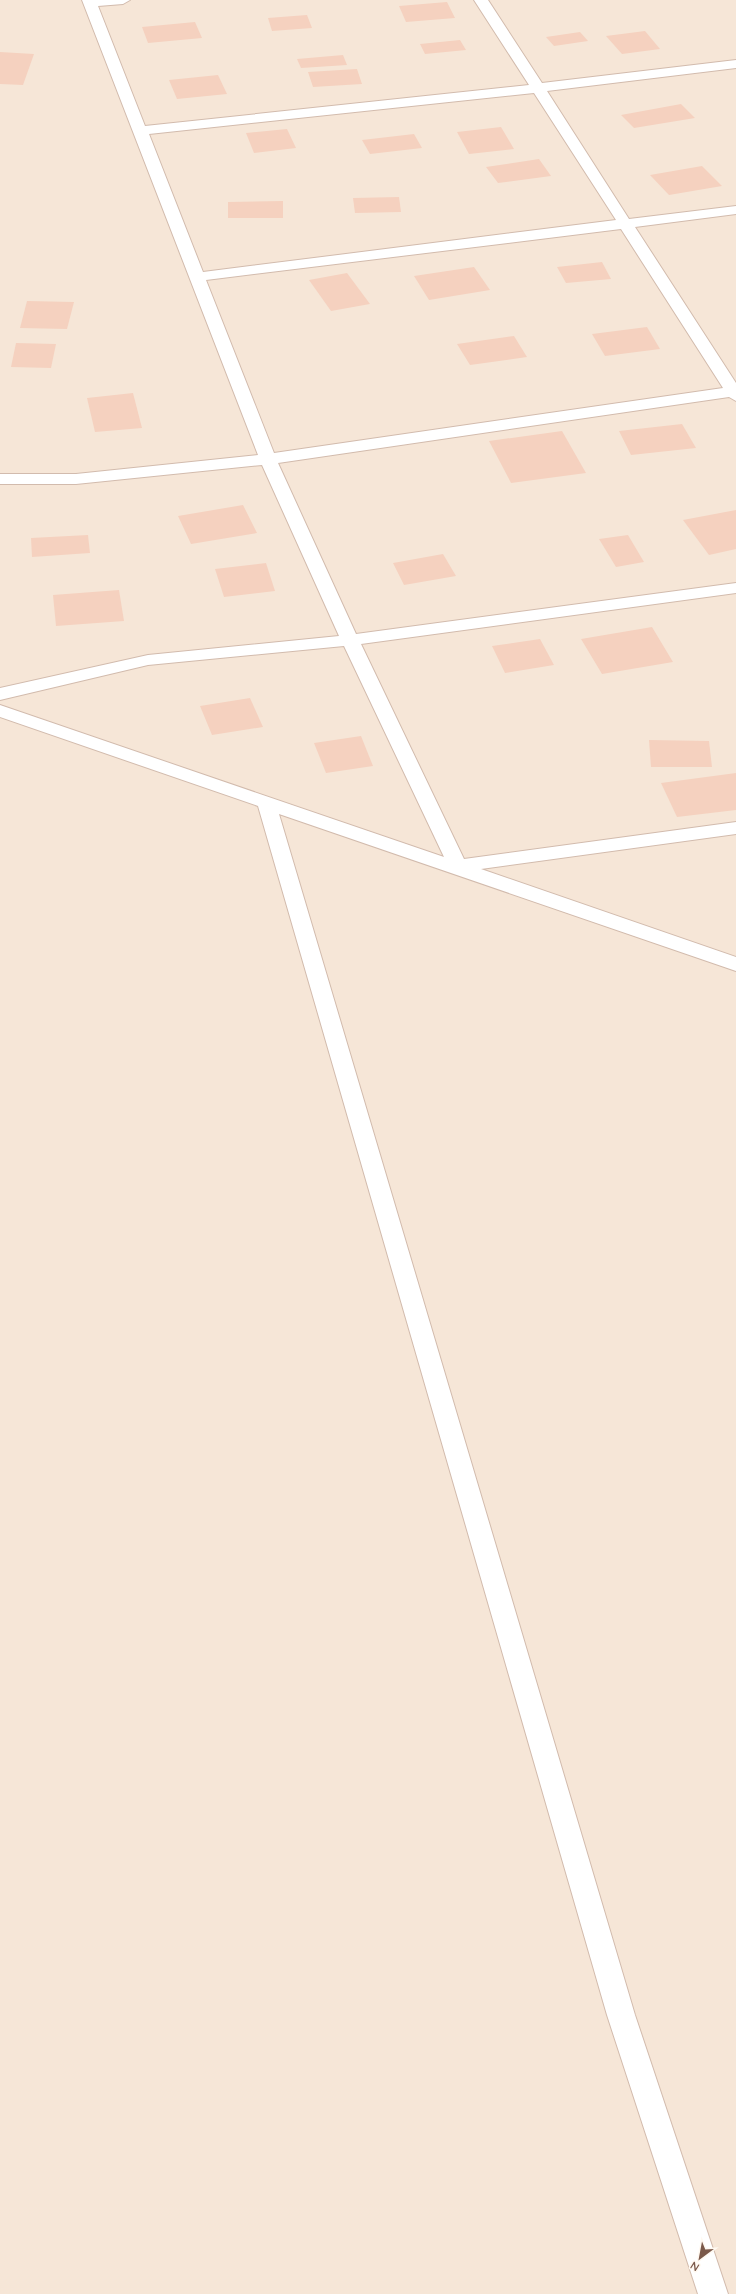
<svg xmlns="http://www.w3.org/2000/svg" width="736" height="2294" viewBox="0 0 736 2294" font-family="Quicksand,sans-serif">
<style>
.residential{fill:#f6e6d7}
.building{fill:#f5d1bf}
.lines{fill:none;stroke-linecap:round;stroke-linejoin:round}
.minor-casing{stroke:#d2bbad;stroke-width:2}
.minor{fill:#fff;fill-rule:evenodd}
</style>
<rect width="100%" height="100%" fill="#fef5ea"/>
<rect class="residential" x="0" y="0" width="736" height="2294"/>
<g class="building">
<polygon points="447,2 455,18 406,22 399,6"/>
<polygon points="307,15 312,28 272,31 268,18"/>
<polygon points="195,22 202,38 148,43 142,27"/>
<polygon points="645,31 660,49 622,54 606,36"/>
<polygon points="580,32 588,41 554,46 546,37"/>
<polygon points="460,40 466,50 425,54 420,44"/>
<polygon points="0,52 34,54 23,85 0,84"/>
<polygon points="343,55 347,65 301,68 297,59"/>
<polygon points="357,69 362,84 313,87 308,72"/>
<polygon points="218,75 227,94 177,99 169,80"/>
<polygon points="681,104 695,118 634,128 621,115"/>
<polygon points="501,127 514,149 469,154 457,132"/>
<polygon points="287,129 296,148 254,153 246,133"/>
<polygon points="414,134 422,148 370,154 362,140"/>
<polygon points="539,159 551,176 498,183 486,167"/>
<polygon points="702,166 722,186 669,195 650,175"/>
<polygon points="399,197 401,212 355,213 353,198"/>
<polygon points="283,201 283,218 228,218 228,202"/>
<polygon points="602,262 611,279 566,283 557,267"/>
<polygon points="474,267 490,290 429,300 414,276"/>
<polygon points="347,273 370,304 331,311 309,280"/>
<polygon points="27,301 74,302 67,329 20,328"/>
<polygon points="647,327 660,349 605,356 592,334"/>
<polygon points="514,336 527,357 470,365 457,344"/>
<polygon points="16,343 56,344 51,368 11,367"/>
<polygon points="133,393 142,428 95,432 87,398"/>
<polygon points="682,424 696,448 631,455 619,431"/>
<polygon points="562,431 586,473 511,483 489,441"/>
<polygon points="243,505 257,533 191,544 178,516"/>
<polygon points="736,510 736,549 709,555 683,520"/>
<polygon points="88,535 90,553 32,557 31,538"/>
<polygon points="628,535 644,562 616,567 599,539"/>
<polygon points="443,554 456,576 404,585 393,563"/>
<polygon points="266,563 275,591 224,597 215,569"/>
<polygon points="119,590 124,621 56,626 53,595"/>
<polygon points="652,627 673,662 602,674 581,639"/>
<polygon points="540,639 554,665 505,673 492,646"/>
<polygon points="250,698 263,727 212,735 200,706"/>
<polygon points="361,736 373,766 326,773 314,743"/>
<polygon points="649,740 709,741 712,767 651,767"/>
<polygon points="736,773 736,810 677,817 661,783"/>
</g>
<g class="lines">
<g class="minor-casing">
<path id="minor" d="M82 0H130L123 4 98 6 145 126 529 85 474 0H488L542 83 736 60V68L547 91 629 219 736 206V214L635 227 736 383V401L729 397 278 463 356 634 736 583V593L361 644 464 859 736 822V834L481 869 736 957V971L279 814 635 2015 728 2294H698L607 2015 258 806 0 717V705L444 857 344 646 148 665 0 700V688L148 655 339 636 262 465 76 484H0V474H76L258 455ZM534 93 616 220 203 272 149 134ZM621 229 723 388 274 453 206 280Z"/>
</g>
<use href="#minor" class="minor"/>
</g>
<g transform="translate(700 2258) rotate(212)" stroke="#fff9f1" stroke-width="3" paint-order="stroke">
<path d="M0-3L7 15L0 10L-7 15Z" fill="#7b594a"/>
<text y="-6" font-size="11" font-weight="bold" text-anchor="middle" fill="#7b594a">N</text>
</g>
</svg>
